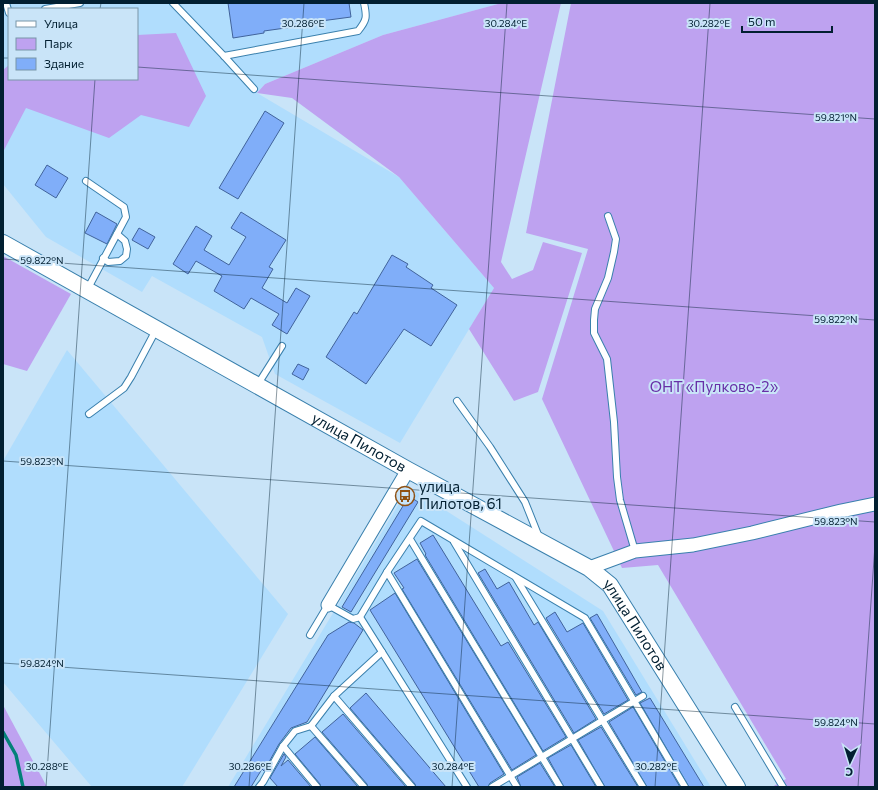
<svg xmlns="http://www.w3.org/2000/svg" width="878" height="790" viewBox="0 0 878 790" font-family="Commissioner,sans-serif">
<style>
.built{fill:#b0ddfd;fill-rule:evenodd}
.green{fill:#bea2f0}
.lines{fill:none;stroke-linecap:round;stroke-linejoin:round}
.stream{stroke:#038178;stroke-width:3.5}
.building{fill:#80aef9;stroke:#41639b}
.service-casing{stroke:#3a80ad;stroke-width:8}
.minor-casing{stroke:#3a80ad;stroke-width:15}
.tertiary-casing{stroke:#3a80ad;stroke-width:18}
.service{stroke:#fff;stroke-width:6}
.minor{stroke:#fff;stroke-width:13}
.tertiary{stroke:#fff;stroke-width:16}
.ticks{fill:none;stroke:#021f31;stroke-width:1;stroke-opacity:0.45}
.labels{text-anchor:middle;stroke-width:4;stroke-linejoin:round;paint-order:stroke}
.park-label{font-size:15px;fill:#6730a7;stroke:#c9e4f8}
.street-label{font-size:15px;fill:#021f31;stroke:#c9e4f8}
.poi-label{font-size:15px;fill:#021f31;stroke:#c9e4f8;text-anchor:start}
.ticks-label{font-size:10px;text-anchor:middle;fill:#021f31;stroke:#c9e4f8;stroke-width:4;stroke-linejoin:round;paint-order:stroke}
</style>
<rect width="100%" height="100%" fill="#c9e4f8"/>
<g class="built">
<path d="M3 3H502L383 35 265 84 257 93 399 177 494 288 400 443 275 374 262 337 152 276 142 292 46 237 3 184ZM9 9H137V79H9Z"/>
<polygon points="67,350 288,614 182,787 92,787 3,682 3,461"/>
<polygon points="409,487 603,611 711,787 228,787"/>
</g>
<g class="green">
<polygon points="561,3 501,262 512,279 533,270 543,242 582,253 538,392 514,401 469,329 494,288 399,177 292,98 257,93 265,84 383,35 498,4"/>
<polygon points="571,3 875,3 875,787 772,787 786,779 658,565 622,568 542,399 588,249 526,233"/>
<polygon points="176,33 206,96 189,127 141,115 109,138 26,108 3,152 3,70 9,65 9,79 137,79 137,35"/>
<polygon points="3,256 71,294 27,371 3,364"/>
<polygon points="3,705 47,787 3,787"/>
</g>
<g class="lines">
<polyline class="stream" points="3,732 16,755 23,787"/>
</g>
<g class="building">
<polygon points="228,3 349,3 351,17 306,23 307,25 264,31 264,33 233,38"/>
<polygon points="265,111 284,123 238,199 219,188"/>
<polygon points="47,165 68,178 56,198 35,185"/>
<polygon points="96,212 117,224 107,244 85,233"/>
<polygon points="241,212 286,240 269,267 273,269 262,288 287,303 296,288 310,296 287,334 272,325 279,314 251,298 244,309 214,291 222,276 196,261 188,274 173,264 196,226 212,236 204,250 229,265 246,237 231,228"/>
<polygon points="139,228 155,237 148,249 132,240"/>
<polygon points="392,255 408,264 406,267 433,285 431,288 457,305 431,346 404,329 366,384 326,357 354,312 357,314"/>
<polygon points="298,364 309,369 303,380 292,374"/>
<polygon points="409,496 418,502 351,612 342,607"/>
<polygon points="433,535 501,646 508,642 566,737 543,751 425,555 426,554 420,543"/>
<polygon points="417,559 536,755 512,770 402,589 404,588 394,573"/>
<polygon points="485,569 497,589 509,582 534,625 538,622 596,719 574,733 478,573"/>
<polygon points="395,593 504,774 490,783 488,787 479,787 370,610"/>
<polygon points="555,612 567,632 583,623 628,700 604,714 546,618"/>
<polygon points="597,614 642,692 636,695 590,618"/>
<polygon points="349,622 354,623 363,630 307,722 291,728 279,744 264,771 262,769 251,787 234,787 328,635"/>
<polygon points="366,693 446,787 416,787 415,784 350,708"/>
<polygon points="650,698 704,787 689,787 640,703"/>
<polygon points="633,707 680,787 647,787 609,722"/>
<polygon points="343,714 406,787 368,787 367,784 322,732"/>
<polygon points="601,727 638,787 605,787 578,740"/>
<polygon points="315,737 358,787 321,787 320,784 295,754"/>
<polygon points="571,745 596,787 564,787 548,758"/>
<polygon points="284,754 286,757 281,766 288,760 311,787 278,787 270,778"/>
<polygon points="540,763 555,787 521,787 517,777"/>
</g>
<g class="lines">
<g class="service-casing">
<g id="service">
<polyline points="6,3 9,13"/>
<polyline points="173,3 224,56 254,89"/>
<polyline points="45,9 80,3"/>
<path d="M224 56 358 31C367 20 367 17 364 3"/>
<polyline points="86,181 124,207 126,217 87,290"/>
<polyline points="608,216 616,239 614,252 608,278 595,309 594,320 594,333 607,359 614,422 617,477 620,500 635,551"/>
<polyline points="103,258 108,262 120,261 126,256 127,249 125,241 117,234"/>
<polyline points="258,384 282,346"/>
<polyline points="457,401 490,447 525,502 539,537"/>
<polyline points="89,414 124,388 131,377 156,330"/>
<polyline points="410,539 560,787"/>
<polyline points="454,542 601,787"/>
<polyline points="387,572 517,787"/>
<polyline points="516,578 643,787"/>
<polyline points="310,635 328,605 353,619 360,617"/>
<polyline points="334,696 412,787"/>
<polyline points="735,707 783,787"/>
<polyline points="311,726 364,787"/>
<polyline points="283,746 317,787"/>
<polyline points="259,787 263,782 283,746 295,731 311,726 334,696 382,652"/>
<polyline points="467,787 360,617 387,572 421,521 585,618 685,787"/>
<polyline points="492,787 643,696"/>
</g>
</g>
<g class="minor-casing">
<g id="minor">
<polyline points="589,568 635,551 693,545 752,533 841,511 875,504"/>
<polyline points="328,605 408,470"/>
</g>
</g>
<g class="tertiary-casing">
<g id="tertiary">
<path id="s1" d="M3 243 408 470 589 568 610 585 737 787"/>
</g>
</g>
<use href="#service" class="service"/>
<use href="#minor" class="minor"/>
<use href="#tertiary" class="tertiary"/>
</g>
<path class="ticks" d="M100 9 101 3M3 58H9M137 67 875 119M3 259 875 320M3 461 875 522M3 663 875 724M46 787 95 79M249 787 304 3M452 787 507 3M655 787 710 3M858 787 875 545"/>
<defs>
<g id="bus-ring" transform="scale(1)"><circle r="9.5" fill="#c9e4f8" stroke="#8f5214" stroke-width="1.5"/><path d="M-5-6H5V4H4V6H2V4H-2V6H-4V4H-5ZM-3.5-4V0h7V-4ZM-3.5 1.2v1.5H-2V1.2ZM2 1.2v1.5H3.5V1.2Z" fill="#8f5214"/></g>
</defs>
<g fill-rule="evenodd">
<use href="#bus-ring" x="405" y="496"/>
</g>
<g class="labels">
<g class="park-label">
<text x="714" y="392">ОНТ «Пулково-2»</text>
</g>
<g class="street-label">
<text dy="5" stroke="none"><textPath href="#s1" startOffset="408">улица Пилотов</textPath></text>
<text dy="5" stroke="none"><textPath href="#s1" startOffset="744">улица Пилотов</textPath></text>
</g>
<g class="poi-label">
<text x="419" y="492">улица<tspan x="419" dy="17">Пилотов, 61</tspan></text>
</g>
</g>
<g class="ticks-label">
<text x="303" y="27">30.286°E</text>
<text x="506" y="27">30.284°E</text>
<text x="709" y="27">30.282°E</text>
<text x="836" y="121">59.821°N</text>
<text x="42" y="264">59.822°N</text>
<text x="836" y="323">59.822°N</text>
<text x="42" y="465">59.823°N</text>
<text x="836" y="525">59.823°N</text>
<text x="42" y="667">59.824°N</text>
<text x="836" y="726">59.824°N</text>
<text x="47" y="770">30.288°E</text>
<text x="250" y="770">30.286°E</text>
<text x="453" y="770">30.284°E</text>
<text x="656" y="770">30.282°E</text>
</g>
<rect width="878" height="790" fill="none" stroke="#021f31" stroke-width="8"/>
<rect x="8" y="8" width="130" height="72" fill="#c9e4f8" stroke="#7995a8"/>
<rect x="16" y="21" width="20" height="6" fill="#ffffff" stroke="#7995a8"/>
<text x="44" y="28" font-size="12" fill="#021f31">Улица</text>
<rect x="16" y="38" width="20" height="12" fill="#bea2f0" stroke="#7995a8"/>
<text x="44" y="48" font-size="12" fill="#021f31">Парк</text>
<rect x="16" y="58" width="20" height="12" fill="#80aef9" stroke="#7995a8"/>
<text x="44" y="68" font-size="12" fill="#021f31">Здание</text>
<g transform="translate(850 762) rotate(184)" stroke="#c9e4f8" stroke-width="3" paint-order="stroke">
<path d="M0-3L7 15L0 10L-7 15Z" fill="#021f31"/>
<text y="-6" font-size="11" font-weight="bold" text-anchor="middle" fill="#021f31">С</text>
</g>
<path d="M742 26v6h90v-6" fill="none" stroke="#021f31" stroke-width="2"/>
<text x="748" y="26" font-size="12" fill="#021f31" stroke="#c9e4f8" stroke-width="3" paint-order="stroke">50 m</text>
</svg>
